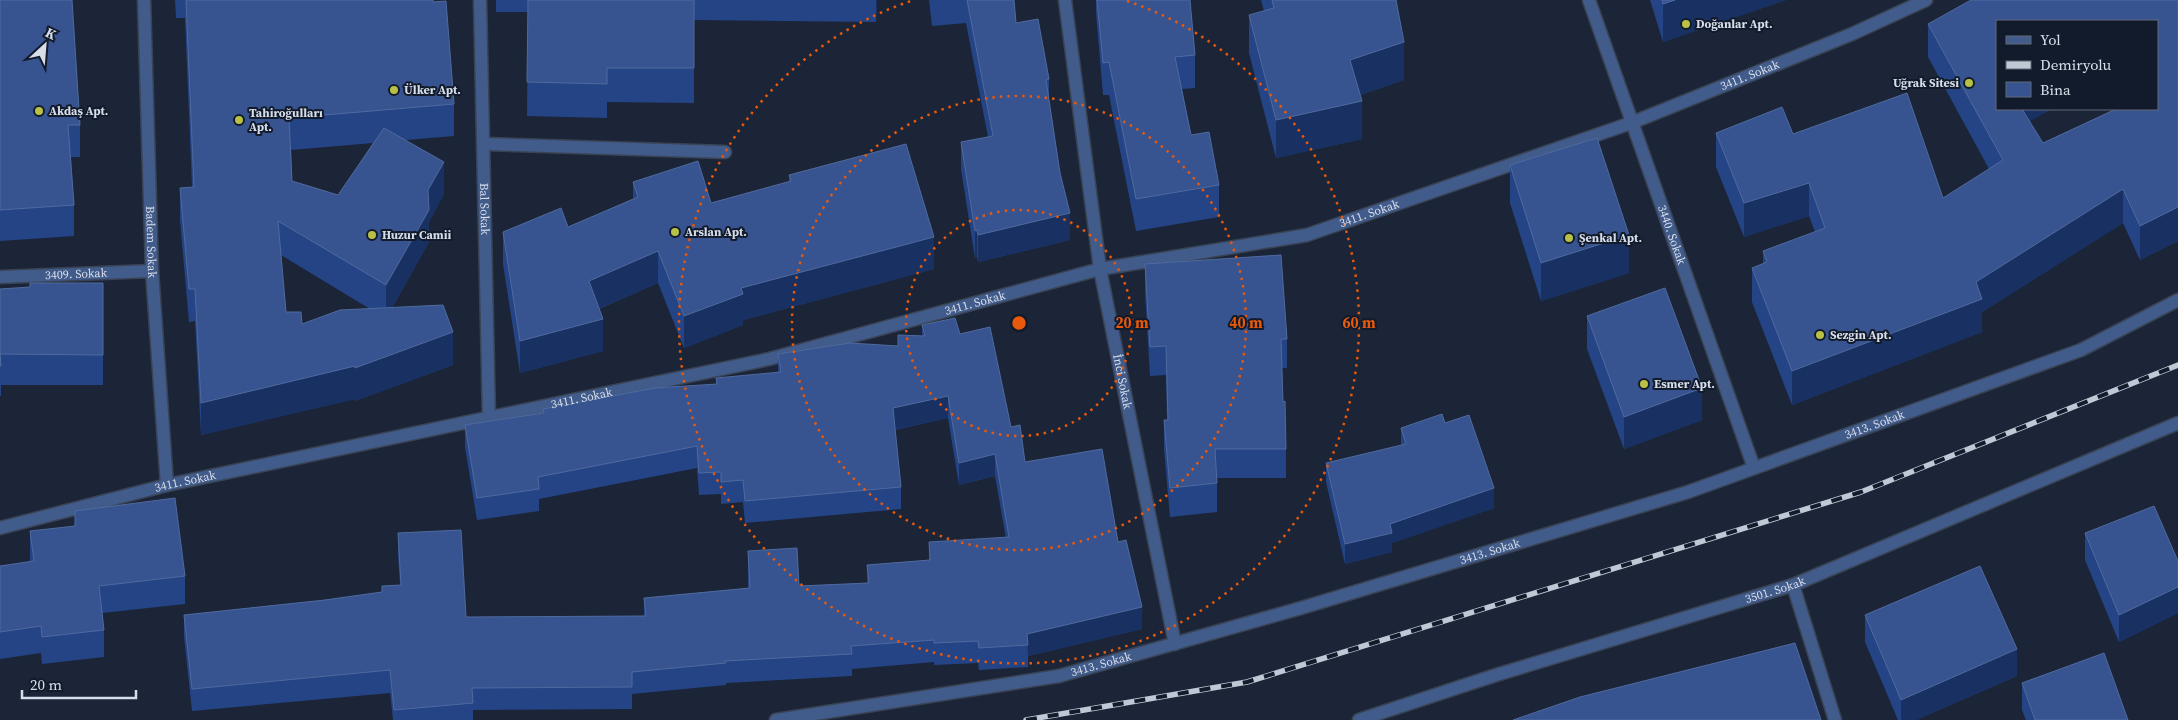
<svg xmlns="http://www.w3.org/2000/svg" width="2178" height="720" viewBox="0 0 2178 720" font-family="'Source Serif 4',serif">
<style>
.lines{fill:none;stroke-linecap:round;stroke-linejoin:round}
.service-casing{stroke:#394354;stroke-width:15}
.minor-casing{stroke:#394354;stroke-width:15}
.service{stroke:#415b8a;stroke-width:12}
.minor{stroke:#415b8a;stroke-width:12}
.rail-casing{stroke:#c1c8d5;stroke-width:5.5}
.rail{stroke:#121b2c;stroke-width:4;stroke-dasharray:11;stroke-linecap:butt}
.wall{fill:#244486;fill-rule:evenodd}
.shaded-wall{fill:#183062}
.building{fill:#375490;stroke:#506a9e;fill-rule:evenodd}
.ring{fill:none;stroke:#e8590c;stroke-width:2.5;stroke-dasharray:2.5 5}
.poi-dot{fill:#b9c046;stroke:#121b2c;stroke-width:2}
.labels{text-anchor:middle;stroke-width:4;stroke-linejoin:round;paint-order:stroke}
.poi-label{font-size:12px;font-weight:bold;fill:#d7deea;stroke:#121b2c;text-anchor:start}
.street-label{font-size:12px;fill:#d7deea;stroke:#121b2c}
.centre{fill:#e8590c;stroke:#121b2c;stroke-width:2.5}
.ring-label{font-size:15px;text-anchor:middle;font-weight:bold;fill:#e8590c;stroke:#121b2c;stroke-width:4;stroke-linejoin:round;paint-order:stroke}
</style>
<rect width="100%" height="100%" fill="#1b2537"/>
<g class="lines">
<g class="service-casing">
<polyline id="service" points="484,144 725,152"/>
</g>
<g class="minor-casing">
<g id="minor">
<path id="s1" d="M144 0 152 271 167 485"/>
<path id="s2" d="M480 0 489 418"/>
<path id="s3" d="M1065 0 1100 269 1175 644"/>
<path id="s4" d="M1589 0 1754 468"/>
<path id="s5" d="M0 277 152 271"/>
<path id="s6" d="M0 528 167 485 769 359 1100 269 1307 235 1631 123 1852 34 1926 0"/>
<polyline points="1793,585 1835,720"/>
<path id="s7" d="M776 720 1059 676 1301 608 1688 492 2081 350 2178 300"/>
<path id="s8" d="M1359 720 1496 675 1793 585 2178 423"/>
</g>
</g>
<use href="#service" class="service"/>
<use href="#minor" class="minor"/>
<g class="rail-casing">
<polyline id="rail" points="1026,720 1247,682 1861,492 2178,365"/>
</g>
<use href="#rail" class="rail"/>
</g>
<g class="wall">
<polygon points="0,0 80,125 80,157 71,157 74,205 74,236 0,241"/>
<path d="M175 0H433L454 104V136L406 140 444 194 429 222V242L392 308 453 365 355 401V399L201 435 195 321 189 322 180 220V188L192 187 185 18H176ZM373 143 338 195 292 181 291 150ZM281 255 370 309 302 324 286 312Z"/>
<polygon points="496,0 877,0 876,22 694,20 694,103 607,102 607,118 527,116 528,12 496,12"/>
<polygon points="929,0 1014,0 1016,23 1049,79 1049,102 1070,240 978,262 977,257 975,258 961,169 961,142 988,137 966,23 932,26"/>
<polygon points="1096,0 1190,0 1195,55 1195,88 1182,89 1191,135 1219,185 1219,217 1136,231 1109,95 1103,95 1096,13"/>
<polygon points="1261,0 1396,0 1404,80 1360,95 1362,139 1276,158 1249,53 1249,15 1264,11"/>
<polygon points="1650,0 1786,0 1663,42"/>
<path d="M2178 0V241L2140 260 2123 223 1982 312V332L1792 405 1752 302V268L1763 264V251L1815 232 1809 216 1744 237 1716 167V133L1793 134 1943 198 1989 169 1928 57V24ZM1997 21H2157V109H2111L2112 111 2043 143 2029 121 2052 109H1997Z"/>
<polygon points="1510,165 1629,273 1541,301 1510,203"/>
<polygon points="789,175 934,269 743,320 743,325 684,348 658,283 599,309 603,351 520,373 503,264 503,232 568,227 633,199 633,182 711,203 789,182"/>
<polygon points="1145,264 1287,339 1287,368 1282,368 1283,402 1286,449 1286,478 1217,478 1217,512 1170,517 1164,449 1164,420 1167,420 1166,375 1150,376 1145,293"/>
<polygon points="103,283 103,385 1,385 1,396 0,396 0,289"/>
<polygon points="1587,316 1702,420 1624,449 1587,349"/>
<polygon points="922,325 960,334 1011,427 1025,462 1118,542 1142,629 1028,656 1028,667 979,670 978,663 934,665 934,662 852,669 852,676 726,683 726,685 632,694 632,709 473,710 473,720 393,720 390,693 192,711 184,637 184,615 325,600 382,592 400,585 398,555 398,533 466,617 644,616 644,598 748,588 748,551 799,586 867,583 867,565 929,560 929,542 1006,538 995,476 959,485 948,418 895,430 901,487 901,509 745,523 743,502 721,504 721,494 699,495 697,468 539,499 539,511 477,520 465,447 465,425 543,413 543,409 716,384 716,378 778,373 778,354 898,346 922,336"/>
<polygon points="1445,423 1494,508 1392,543 1392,552 1345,564 1326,482 1326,463 1401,445 1401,428"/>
<polygon points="30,531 185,576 185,604 102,613 104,630 104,657 42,664 41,653 0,659 0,566 30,562"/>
<polygon points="2085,533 2178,561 2178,613 2119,642 2085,560"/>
<polygon points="1865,615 2017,676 1916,720 1898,720 1865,642"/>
<polygon points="2022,683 2128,720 2026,720 2022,710"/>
</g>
<g class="shaded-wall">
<polygon points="876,0 877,0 876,22"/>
<polygon points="1675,0 1786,0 1663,42 1663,4"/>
<polygon points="1404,42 1404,80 1350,98 1350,60"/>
<polygon points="1362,101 1362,139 1276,158 1276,120"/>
<polygon points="2014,109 2052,109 2014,130"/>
<polygon points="444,162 444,194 429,222 429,242 386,318 386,285 428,190"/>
<polygon points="1809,183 1809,216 1744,237 1744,203"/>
<polygon points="2123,189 2123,223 1982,312 1982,332 1792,405 1792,371 1976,282"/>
<polygon points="2178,207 2178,241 2140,260 2140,226"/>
<polygon points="1070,213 1070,240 978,262 978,235"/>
<polygon points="977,230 977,257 975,258 975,231"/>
<polygon points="1629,235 1629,273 1541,301 1541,263"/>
<polygon points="934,237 934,269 743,320 743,325 684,348 684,316 741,288"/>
<polygon points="658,251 658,283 589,313 589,281"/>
<polygon points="603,319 603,351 520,373 520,341"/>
<polygon points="453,332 453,365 355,401 355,368"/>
<polygon points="355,366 355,399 201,435 201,403"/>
<polygon points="1702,388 1702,420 1624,449 1624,417"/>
<polygon points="948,396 948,418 893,430 893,408"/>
<polygon points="995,454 995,476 959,485 959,463"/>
<polygon points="1494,488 1494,508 1392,543 1392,552 1345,564 1345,544 1390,524"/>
<polygon points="2178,587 2178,613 2119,642 2119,615"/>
<polygon points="1142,607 1142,629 1028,656 1027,634"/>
<polygon points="2017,649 2017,676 1916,720 1901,720 1901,700"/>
</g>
<g class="building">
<polygon points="0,0 72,0 80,125 68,125 74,205 0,210"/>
<polygon points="186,0 433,0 433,2 446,1 454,104 289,118 292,181 338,195 384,128 444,162 428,190 429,210 386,285 278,221 286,312 301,312 302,324 340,310 443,305 453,332 355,368 355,366 201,403 195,289 189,289 180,188 194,187"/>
<polygon points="528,0 694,0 694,68 607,68 607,84 527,82"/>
<polygon points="967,0 1014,0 1016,23 1038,19 1049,79 1046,80 1060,173 1070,213 978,235 977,230 975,231 961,142 993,136"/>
<polygon points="1097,0 1190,0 1195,55 1175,57 1191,135 1209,132 1219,185 1136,199 1109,62 1103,63"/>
<polygon points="1272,0 1396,0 1404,42 1350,60 1362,101 1276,120 1249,15 1274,8"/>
<polygon points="1662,0 1675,0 1663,4"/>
<path d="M1971 0H2178V207L2140 226 2123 189 1976 282 1982 299 1792 371 1752 268 1767 262 1763 251 1825 228 1809 183 1744 203 1716 133 1782 107 1793 134 1907 93 1943 198 2003 160 1928 24ZM1997 21H2157V109H2116L2043 143 2022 109H1997Z"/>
<polygon points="1597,138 1629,235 1541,263 1510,165"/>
<polygon points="906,144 934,237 741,288 743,294 684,316 658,251 589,281 603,319 520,341 503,232 561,208 568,227 638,197 633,182 698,161 711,203 791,181 789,175"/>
<polygon points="1281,255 1287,339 1281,339 1283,402 1285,401 1286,449 1215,449 1217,483 1170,488 1164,420 1168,420 1166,346 1150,347 1145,264"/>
<polygon points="30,283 103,283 103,355 0,354 1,366 0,366 0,289 30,287"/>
<polygon points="1665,288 1702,388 1624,417 1587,316"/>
<polygon points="955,318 960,334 990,327 1011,427 1020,425 1025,462 1102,449 1118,542 1126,540 1142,607 1027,634 1028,645 979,648 978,641 934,643 934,640 851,646 852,654 725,661 726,663 632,672 632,687 472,688 473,703 394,710 390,670 192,689 184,615 325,600 382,592 382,586 401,585 398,533 461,530 466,617 646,616 644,598 750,588 748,551 797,548 799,586 869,583 867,565 930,560 929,542 1009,537 995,454 959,463 948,396 893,408 901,487 745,501 743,480 721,482 721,472 699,473 697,446 538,477 539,489 477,498 465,425 544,413 543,409 655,388 717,384 716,378 781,372 778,354 850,343 898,346 898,335 925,336 922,325"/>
<polygon points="1442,414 1445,423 1469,415 1494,488 1390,524 1392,533 1345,544 1326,463 1406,444 1401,428"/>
<polygon points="175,498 185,576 99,586 104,630 42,637 41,626 0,632 0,566 34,561 30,531 75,526 75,511"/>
<polygon points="2154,506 2178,561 2178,587 2119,615 2085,533"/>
<polygon points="1980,566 2017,649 1901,700 1865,615"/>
<polygon points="1795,643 1821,720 1513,720 1580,697"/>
<polygon points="2104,653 2128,720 2035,720 2022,683"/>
</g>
<g class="ring">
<circle cx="1019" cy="323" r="113"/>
<circle cx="1019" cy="323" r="227"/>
<path d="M1127 1A340 340 0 1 1 911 1"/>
</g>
<g class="poi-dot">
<circle cx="1686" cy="24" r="5"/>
<circle cx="1969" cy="83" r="5"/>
<circle cx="394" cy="90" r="5"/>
<circle cx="39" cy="111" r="5"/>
<circle cx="239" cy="120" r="5"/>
<circle cx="675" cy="232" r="5"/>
<circle cx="372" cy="235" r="5"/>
<circle cx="1569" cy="238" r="5"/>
<circle cx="1820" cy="335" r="5"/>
<circle cx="1644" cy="384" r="5"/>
</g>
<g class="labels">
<g class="poi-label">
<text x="1696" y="28">Doğanlar Apt.</text>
<text x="1959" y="87" text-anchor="end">Uğrak Sitesi</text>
<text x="404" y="94">Ülker Apt.</text>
<text x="49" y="115">Akdaş Apt.</text>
<text x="249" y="117">Tahiroğulları<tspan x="249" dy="14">Apt.</tspan></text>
<text x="685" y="236">Arslan Apt.</text>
<text x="382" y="239">Huzur Camii</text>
<text x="1579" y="242">Şenkal Apt.</text>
<text x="1830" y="339">Sezgin Apt.</text>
<text x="1654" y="388">Esmer Apt.</text>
</g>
<g class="street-label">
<text dy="4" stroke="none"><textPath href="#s6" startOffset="1811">3411. Sokak</textPath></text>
<text dy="4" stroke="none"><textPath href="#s2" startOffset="209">Bal Sokak</textPath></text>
<text dy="4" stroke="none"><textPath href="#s6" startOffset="1406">3411. Sokak</textPath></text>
<text dy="4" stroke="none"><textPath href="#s4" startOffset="249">3440. Sokak</textPath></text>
<text dy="4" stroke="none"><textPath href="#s1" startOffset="242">Badem Sokak</textPath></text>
<text dy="4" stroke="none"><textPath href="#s5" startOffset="76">3409. Sokak</textPath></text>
<text dy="4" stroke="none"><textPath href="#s6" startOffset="1001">3411. Sokak</textPath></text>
<text dy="4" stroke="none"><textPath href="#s3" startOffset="386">İnci Sokak</textPath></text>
<text dy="4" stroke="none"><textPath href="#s6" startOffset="596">3411. Sokak</textPath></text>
<text dy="4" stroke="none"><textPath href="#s7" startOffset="1140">3413. Sokak</textPath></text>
<text dy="4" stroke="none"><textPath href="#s6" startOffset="191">3411. Sokak</textPath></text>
<text dy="4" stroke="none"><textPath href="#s7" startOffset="735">3413. Sokak</textPath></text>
<text dy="4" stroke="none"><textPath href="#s8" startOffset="436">3501. Sokak</textPath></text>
<text dy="4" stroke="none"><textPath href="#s7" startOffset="330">3413. Sokak</textPath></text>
</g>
</g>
<circle cx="1019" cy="323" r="8" class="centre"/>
<g class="ring-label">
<text x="1132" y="328">20 m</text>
<text x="1246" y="328">40 m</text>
<text x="1359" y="328">60 m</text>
</g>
<rect x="1996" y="20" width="162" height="90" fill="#121b2c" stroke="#616978"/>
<rect x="2006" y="36" width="25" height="8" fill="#415b8a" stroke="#616978"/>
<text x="2040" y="45" font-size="15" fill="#d7deea">Yol</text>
<rect x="2006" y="61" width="25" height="8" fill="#c1c8d5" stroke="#616978"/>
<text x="2040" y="70" font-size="15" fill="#d7deea">Demiryolu</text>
<rect x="2006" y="82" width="25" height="15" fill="#375490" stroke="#616978"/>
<text x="2040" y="95" font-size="15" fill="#d7deea">Bina</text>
<g transform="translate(45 45) rotate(26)" stroke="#121b2c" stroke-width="4" paint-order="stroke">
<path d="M0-4L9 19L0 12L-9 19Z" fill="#d7deea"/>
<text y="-8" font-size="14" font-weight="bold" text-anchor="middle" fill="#d7deea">K</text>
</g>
<path d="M22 690v8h114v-8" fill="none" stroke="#d7deea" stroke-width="2.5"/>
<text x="30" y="690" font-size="15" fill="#d7deea" stroke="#121b2c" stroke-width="4" paint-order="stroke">20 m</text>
</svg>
